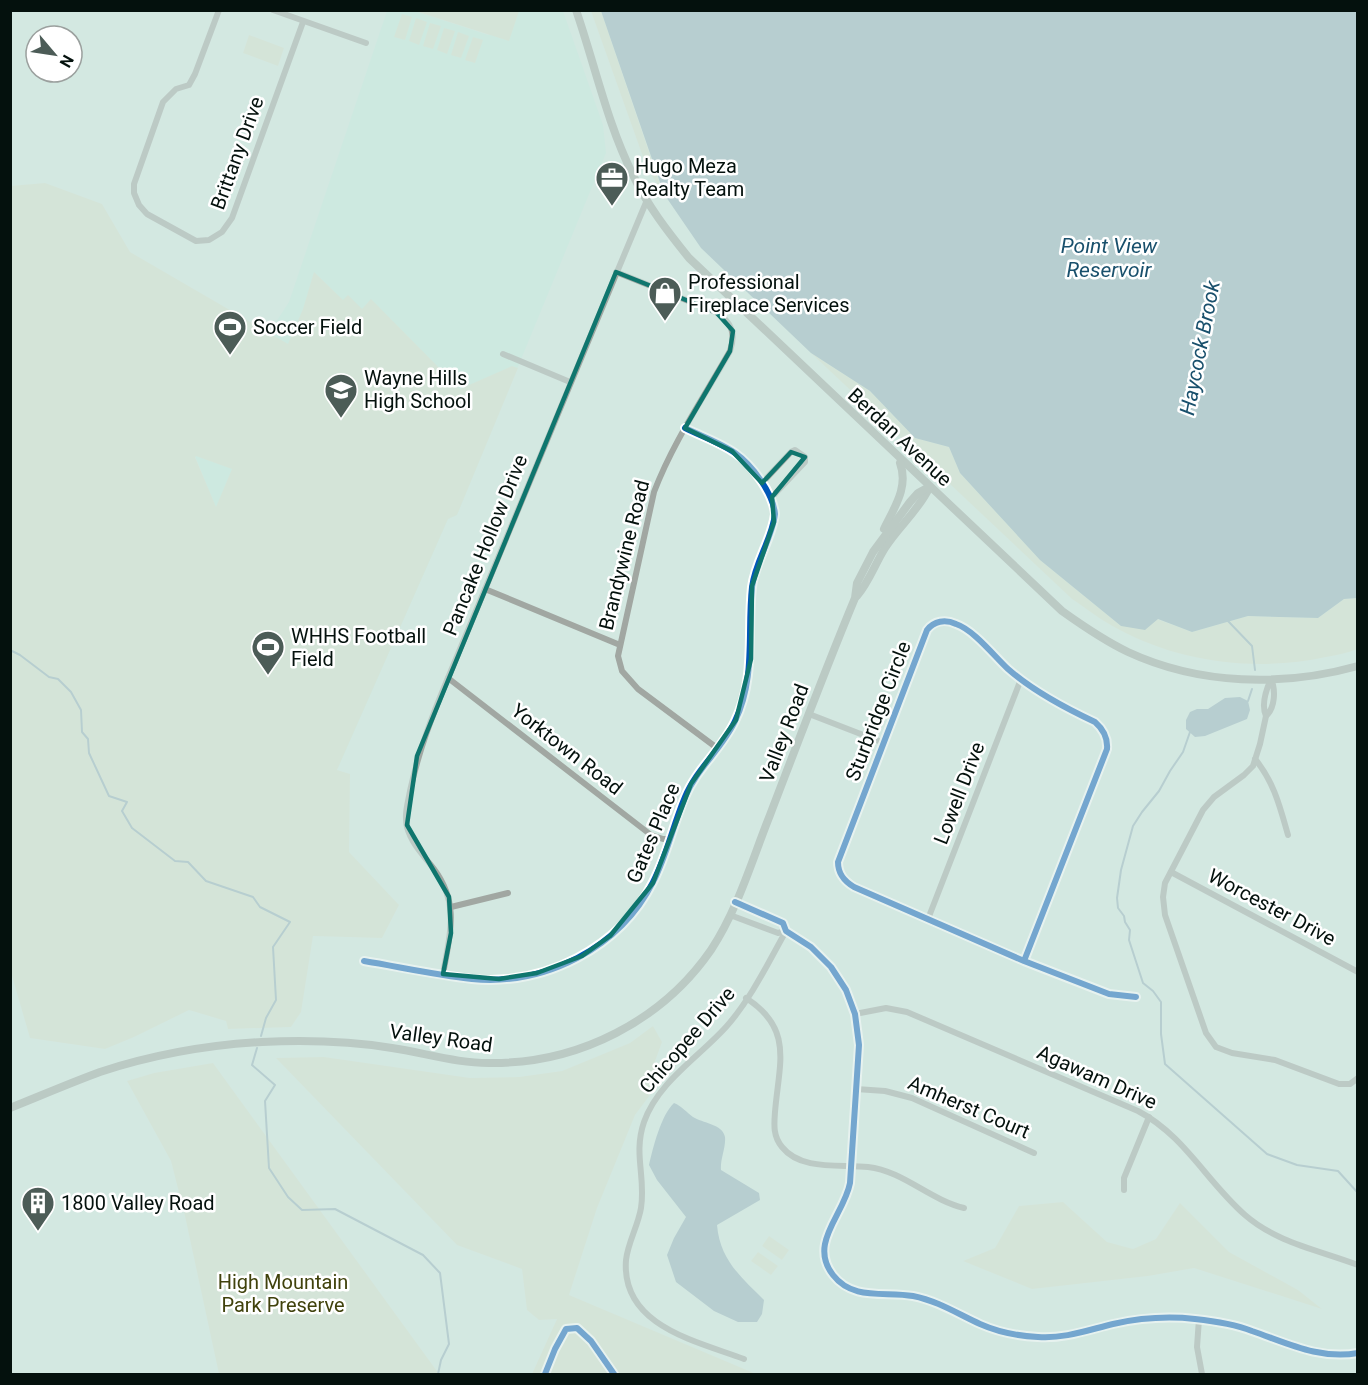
<svg xmlns="http://www.w3.org/2000/svg" width="1368" height="1385" viewBox="0 0 1368 1385" font-family="Roboto,sans-serif">
<style>
.built{fill:#c6eade}
.green{fill:#d6e1cd;fill-rule:evenodd}
.water{fill:#95b0ba}
.lines{fill:none;stroke-linecap:round;stroke-linejoin:round}
.stream{stroke:#95b0ba;stroke-width:2}
.minor{stroke:#a1a7a2;stroke-width:6}
.secondary{stroke:#9da6a0;stroke-width:8}
.cycleway-casing{stroke:#fff;stroke-width:10}
.cycleway{stroke:#0057b8;stroke-width:6}
.marked{fill:none;stroke:#0f766e;stroke-width:4.5;stroke-linejoin:round}
.labels{text-anchor:middle;stroke-width:5;stroke-linejoin:round;paint-order:stroke}
.street-label{font-size:20px;fill:#04110d;stroke:#fff}
.poi-label{font-size:20px;fill:#04110d;stroke:#fff;text-anchor:start}
.park-label{font-size:20px;fill:#40420c;stroke:#fff}
.water-label{font-size:21px;font-style:italic;fill:#19506c;stroke:#fff}
</style>
<rect width="100%" height="100%" fill="#d3e8e1"/>
<polygon class="built" points="387,11 415,11 488,35 519,11 563,11 603,125 606,153 457,515 448,519 338,768 216,508 195,456 211,301 268,334 289,302"/>
<g class="green">
<polygon points="415,11 519,11 509,41"/>
<polygon points="591,11 601,11 663,193 647,168"/>
<polygon points="402,14 412,17 405,40 394,37"/>
<polygon points="416,18 427,22 419,45 409,41"/>
<polygon points="430,23 441,26 433,49 423,46"/>
<polygon points="444,28 455,31 447,54 437,50"/>
<polygon points="458,32 469,36 461,58 451,55"/>
<polygon points="249,35 284,48 278,66 243,53"/>
<polygon points="473,37 483,40 475,63 465,60"/>
<path d="M45 183 102 204 130 252 288 344 303 309 314 272 343 300 348 295 362 309 371 299 460 389 512 366 518 368 457 515 448 519 337 770 350 774 349 852 399 905 382 938 313 936 301 1012 291 1027 228 1029 226 1021 189 1010 134 1037 105 1049 30 1038 10 969V186ZM196 456 232 469 216 507 195 457Z"/>
<path d="M811 353 870 391 915 438 949 447 960 473 1040 560 1121 626 1157 619 1192 632 1248 616 1318 618 1344 599 1357 598V649C1348 653 1337 655 1326 657 1257 672 1181 663 1118 629 1102 621 1087 609 1072 599Z"/>
<polygon points="653,1026 662,1042 654,1064 665,1075 635,1115 597,1208 569,1295 756,1374 532,1374 557,1319 539,1320 527,1310 522,1269 457,1245 276,1058 324,1057 470,1078 519,1077 562,1071 630,1043"/>
<polygon points="213,1063 439,1374 219,1374 185,1216 171,1161 127,1081 154,1073"/>
<polygon points="1063,1202 1107,1242 1133,1249 1156,1239 1180,1203 1229,1252 1298,1290 1322,1309 1194,1268 1148,1276 1032,1289 963,1261 995,1248 1019,1206"/>
<polygon points="769,1236 789,1250 782,1260 762,1246"/>
<polygon points="758,1252 778,1266 771,1275 751,1261"/>
</g>
<g class="water">
<polygon points="601,11 1357,11 1357,598 1344,599 1318,618 1248,616 1192,632 1158,619 1145,630 1121,626 1040,560 960,473 949,447 915,438 870,391 811,353 701,248 664,194"/>
<polygon points="1240,697 1248,701 1250,710 1247,719 1205,736 1195,737 1186,729 1186,720 1190,712 1197,709 1208,709 1225,698"/>
<path d="M674 1103C682 1106 687 1113 693 1117 702 1123 723 1124 725 1137 726 1148 720 1159 721 1170L759 1193 760 1200 717 1225C720 1260 741 1277 764 1300L762 1314 757 1322H738L714 1311 676 1282 667 1255 674 1238 686 1217 657 1180 649 1165C653 1148 661 1115 674 1103Z"/>
</g>
<g class="lines">
<g class="stream">
<polyline points="1227,620 1252,646 1255,670"/>
<polyline points="10,650 20,655 49,677 58,679 71,692 81,710 82,732 88,739 89,753 109,796 127,802 122,811 132,828 175,861 188,862 206,881 253,897 260,907 290,922 273,947 276,1000 266,1018 261,1036"/>
<polyline points="1248,701 1252,689"/>
<polyline points="1193,731 1190,732 1183,752 1170,771 1159,791 1142,812 1133,826 1121,870 1117,898 1118,908 1124,916 1125,922 1130,930 1129,940 1143,983 1153,991 1161,1002 1161,1034 1165,1064 1267,1154 1297,1165 1338,1171 1358,1193"/>
<polyline points="257,1048 252,1065 275,1085 265,1101 269,1168 288,1197 302,1210 335,1209 423,1255 440,1273 449,1344 441,1360 438,1374"/>
</g>
<g class="minor">
<polyline points="219,10 195,74 189,85 176,89 163,102 134,184 134,193 139,205 147,214 196,241 209,240 222,232 232,218 303,22"/>
<polyline points="273,10 366,43"/>
<path d="M616 272 716 312C732 322 736 334 730 351 704 397 673 442 654 492L618 656 622 671 638 689 717 748"/>
<polyline points="503,354 570,382"/>
<polyline points="762,483 791,452 795,450 805,457 805,462 772,497"/>
<polyline points="485,589 620,645"/>
<polyline points="448,678 651,835 663,839 670,839"/>
<path d="M1271 679C1276 690 1275 708 1266 716 1261 705 1266 690 1271 679Z"/>
<polyline points="809,714 884,743"/>
<polyline points="1266,716 1260,744 1253,766 1244,775 1214,797 1203,810 1165,883 1163,897 1165,915 1206,1033 1216,1047 1232,1053 1275,1060 1339,1084 1350,1084 1358,1078"/>
<path d="M1255 759C1274 782 1280 807 1288 835"/>
<polyline points="1171,872 1358,972"/>
<path d="M735 902 783 923 786 931 811 947 831 967 846 990 855 1014 859 1045 850 1183C844 1215 808 1243 833 1275 853 1301 885 1291 913 1296 938 1301 958 1314 980 1324 998 1332 1018 1336 1038 1337 1064 1339 1088 1330 1113 1324 1140 1318 1168 1316 1195 1319 1214 1321 1234 1324 1252 1331 1287 1343 1320 1360 1358 1353"/>
<polyline points="451,907 508,893"/>
<polyline points="730,915 778,933 786,931"/>
<polyline points="928,919 1021,679"/>
<path d="M364 961C400 967 436 975 472 979 545 986 620 948 653 882 667 855 673 825 685 797 697 768 722 749 735 721 756 678 747 633 752 587 755 562 772 539 775 514 773 493 752 465 735 453 721 443 701 436 685 428"/>
<path d="M1024 961 1107 749C1108 737 1103 729 1095 722 1065 708 1033 691 1008 669 994 656 974 630 956 624 945 619 934 621 927 630L838 862C838 874 844 881 854 887L1024 961 1109 994 1136 997"/>
<path d="M443 974C450 934 460 904 434 869 424 856 411 843 407 827 404 814 408 803 410 791 419 750 432 716 448 678L647 200"/>
<path d="M746 998C794 1029 779 1063 775 1112 774 1125 773 1136 782 1147 801 1171 840 1164 868 1167 903 1171 930 1200 964 1208"/>
<path d="M855 1014 886 1008 907 1012 1138 1111C1184 1135 1207 1182 1245 1215 1277 1243 1319 1250 1358 1265"/>
<polyline points="856,1089 885,1091 912,1098 1034,1153"/>
<polyline points="1124,1190 1124,1178 1149,1117"/>
<polyline points="1199,1319 1197,1347 1202,1374"/>
<path d="M744 1359C696 1341 621 1326 626 1260 628 1242 638 1226 641 1208 646 1177 633 1154 644 1122 658 1082 699 1057 726 1027 751 999 768 963 786 931"/>
</g>
<g class="secondary">
<path d="M576 10C595 65 607 123 633 175 647 205 668 232 689 258L1062 611C1083 626 1105 641 1128 652 1199 685 1283 687 1358 666"/>
<path d="M884 529C894 508 909 487 900 463"/>
<path d="M857 596C869 582 875 564 885 548 898 527 919 510 929 488"/>
<path d="M10 1108C40 1096 70 1083 100 1072 152 1055 207 1045 262 1042 305 1040 349 1041 392 1048 425 1053 459 1064 493 1063 579 1063 662 1021 711 950 738 909 752 860 770 815 798 742 825 670 855 598L857 583 873 552 910 502 918 493 929 487"/>
</g>
<g class="cycleway-casing">
<g id="cycleway">
<path d="M735 902 783 923 786 931 811 947 831 967 846 990 855 1014 859 1045 850 1183C844 1215 808 1243 833 1275 853 1301 885 1291 913 1296 938 1301 958 1314 980 1324 998 1332 1018 1336 1038 1337 1064 1339 1088 1330 1113 1324 1140 1318 1168 1316 1195 1319 1214 1321 1234 1324 1252 1331 1287 1343 1320 1360 1358 1353"/>
<path d="M364 961C400 967 436 975 472 979 545 986 620 948 653 882 667 855 673 825 685 797 697 768 722 749 735 721 756 678 747 633 752 587 755 562 772 539 775 514 773 493 752 465 735 453 721 443 701 436 685 428"/>
<path d="M1024 961 1107 749C1108 737 1103 729 1095 722 1065 708 1033 691 1008 669 994 656 974 630 956 624 945 619 934 621 927 630L838 862C838 874 844 881 854 887L1024 961 1109 994 1136 997"/>
<polyline points="545,1374 555,1349 566,1329 577,1328 591,1341 614,1374"/>
</g>
</g>
<use href="#cycleway" class="cycleway"/>
</g>
<path d="M0 0H1368V1385H0ZM616 272 716 312 733 331 730 351 685 428 732 451 762 483 791 452 805 457 772 497 774 522 752 586 751 659 736 720 691 784 653 883 610 936 582 956 537 973 499 979 443 974 451 933 449 897 407 825 417 756Z" fill="#d3e8e1" fill-opacity=".55" fill-rule="evenodd"/>
<path class="marked" d="M616 272 716 312 733 331 730 351 685 428 732 451 762 483 791 452 805 457 772 497 774 522 752 586 751 659 736 720 691 784 653 883 610 936 582 956 537 973 499 979 443 974 451 933 449 897 407 825 417 756Z"/>
<defs>
<g id="office-pin" transform="scale(1.725)"><path d="M0 17L-7.5 6A9.5 9.5 0 1 1 7.5 6Z" fill="#4c5c57" stroke="#fff"/><path d="M-6-3h4V-5.5h4V-3h4V5H-6ZM-1-4.5V-3h2v-1.5ZM-6 0V1H6V0Z" fill="#fff"/></g>
<g id="shop-pin" transform="scale(1.725)"><path d="M0 17L-7.5 6A9.5 9.5 0 1 1 7.5 6Z" fill="#4c5c57" stroke="#fff"/><path d="M-5-2.5h2.3a2.7 3.5 0 0 1 5.4 0H5L5.5 6h-11ZM-1.5-2.5h3a1.5 2.3 0 0 0-3 0Z" fill="#fff"/></g>
<g id="stadium-pin" transform="scale(1.725)"><path d="M0 17L-7.5 6A9.5 9.5 0 1 1 7.5 6Z" fill="#4c5c57" stroke="#fff"/><path d="M0-5a6.5 5 0 1 0 0 10a6.5 5 0 1 0 0-10ZM-3.5-1.8h7v3.6h-7Z" fill="#fff"/></g>
<g id="school-pin" transform="scale(1.725)"><path d="M0 17L-7.5 6A9.5 9.5 0 1 1 7.5 6Z" fill="#4c5c57" stroke="#fff"/><path d="M0-5L7-2L0 1L-7-2ZM-4 1L0 2.5L4 1V4Q0 6-4 4Z" fill="#fff"/></g>
<g id="building-pin" transform="scale(1.725)"><path d="M0 17L-7.5 6A9.5 9.5 0 1 1 7.5 6Z" fill="#4c5c57" stroke="#fff"/><path d="M-4-6H4V6H1V3H-1V6H-4ZM-2.5-4.3h1.7v1.8h-1.7ZM.8-4.3h1.7v1.8H.8ZM-2.5-1h1.7V.8h-1.7ZM.8-1h1.7V.8H.8Z" fill="#fff"/></g>
</defs>
<g fill-rule="evenodd">
<use href="#office-pin" x="612" y="178"/>
<use href="#shop-pin" x="665" y="293"/>
<use href="#stadium-pin" x="230" y="327"/>
<use href="#school-pin" x="341" y="390"/>
<use href="#stadium-pin" x="268" y="647"/>
<use href="#building-pin" x="38" y="1203"/>
</g>
<g class="labels">
<g class="street-label">
<text transform="translate(237 153) rotate(-70)" y="7">Brittany Drive</text>
<text transform="translate(900 437) rotate(43)" y="7">Berdan Avenue</text>
<text transform="translate(485 545) rotate(-68)" y="7">Pancake Hollow Drive</text>
<text transform="translate(624 555) rotate(-76)" y="7">Brandywine Road</text>
<text transform="translate(878 711) rotate(-69)" y="7">Sturbridge Circle</text>
<text transform="translate(784 733) rotate(-69)" y="7">Valley Road</text>
<text transform="translate(567 749) rotate(38)" y="7">Yorktown Road</text>
<text transform="translate(959 793) rotate(-69)" y="7">Lowell Drive</text>
<text transform="translate(653 833) rotate(-67)" y="7">Gates Place</text>
<text transform="translate(1272 907) rotate(28)" y="7">Worcester Drive</text>
<text transform="translate(441 1038) rotate(8)" y="7">Valley Road</text>
<text transform="translate(687 1040) rotate(-49)" y="7">Chicopee Drive</text>
<text transform="translate(1097 1077) rotate(24)" y="7">Agawam Drive</text>
<text transform="translate(969 1107) rotate(23)" y="7">Amherst Court</text>
</g>
<g class="poi-label">
<text x="635" y="173">Hugo Meza<tspan x="635" dy="23">Realty Team</tspan></text>
<text x="688" y="289">Professional<tspan x="688" dy="23">Fireplace Services</tspan></text>
<text x="253" y="334">Soccer Field</text>
<text x="364" y="385">Wayne Hills<tspan x="364" dy="23">High School</tspan></text>
<text x="291" y="643">WHHS Football<tspan x="291" dy="23">Field</tspan></text>
<text x="61" y="1210">1800 Valley Road</text>
</g>
<g class="park-label">
<text x="283" y="1289">High Mountain<tspan x="283" dy="23">Park Preserve</tspan></text>
</g>
<g class="water-label">
<text x="1109" y="253">Point View<tspan x="1109" dy="24">Reservoir</tspan></text>
<text transform="translate(1200 348) rotate(-79)" y="7">Haycock Brook</text>
</g>
</g>
<rect width="1368" height="1385" fill="none" stroke="#04110d" stroke-width="24"/>
<g transform="translate(54 54) rotate(119)"><circle r="28" fill="#ffffff" stroke="#9ba09e" stroke-width="1.5"/>
<path d="M0-4.5L10 22L0 15L-10 22Z" fill="#4c5c57"/>
<text y="-9" font-size="16" font-weight="bold" text-anchor="middle" fill="#04110d">N</text>
</g>
</svg>
